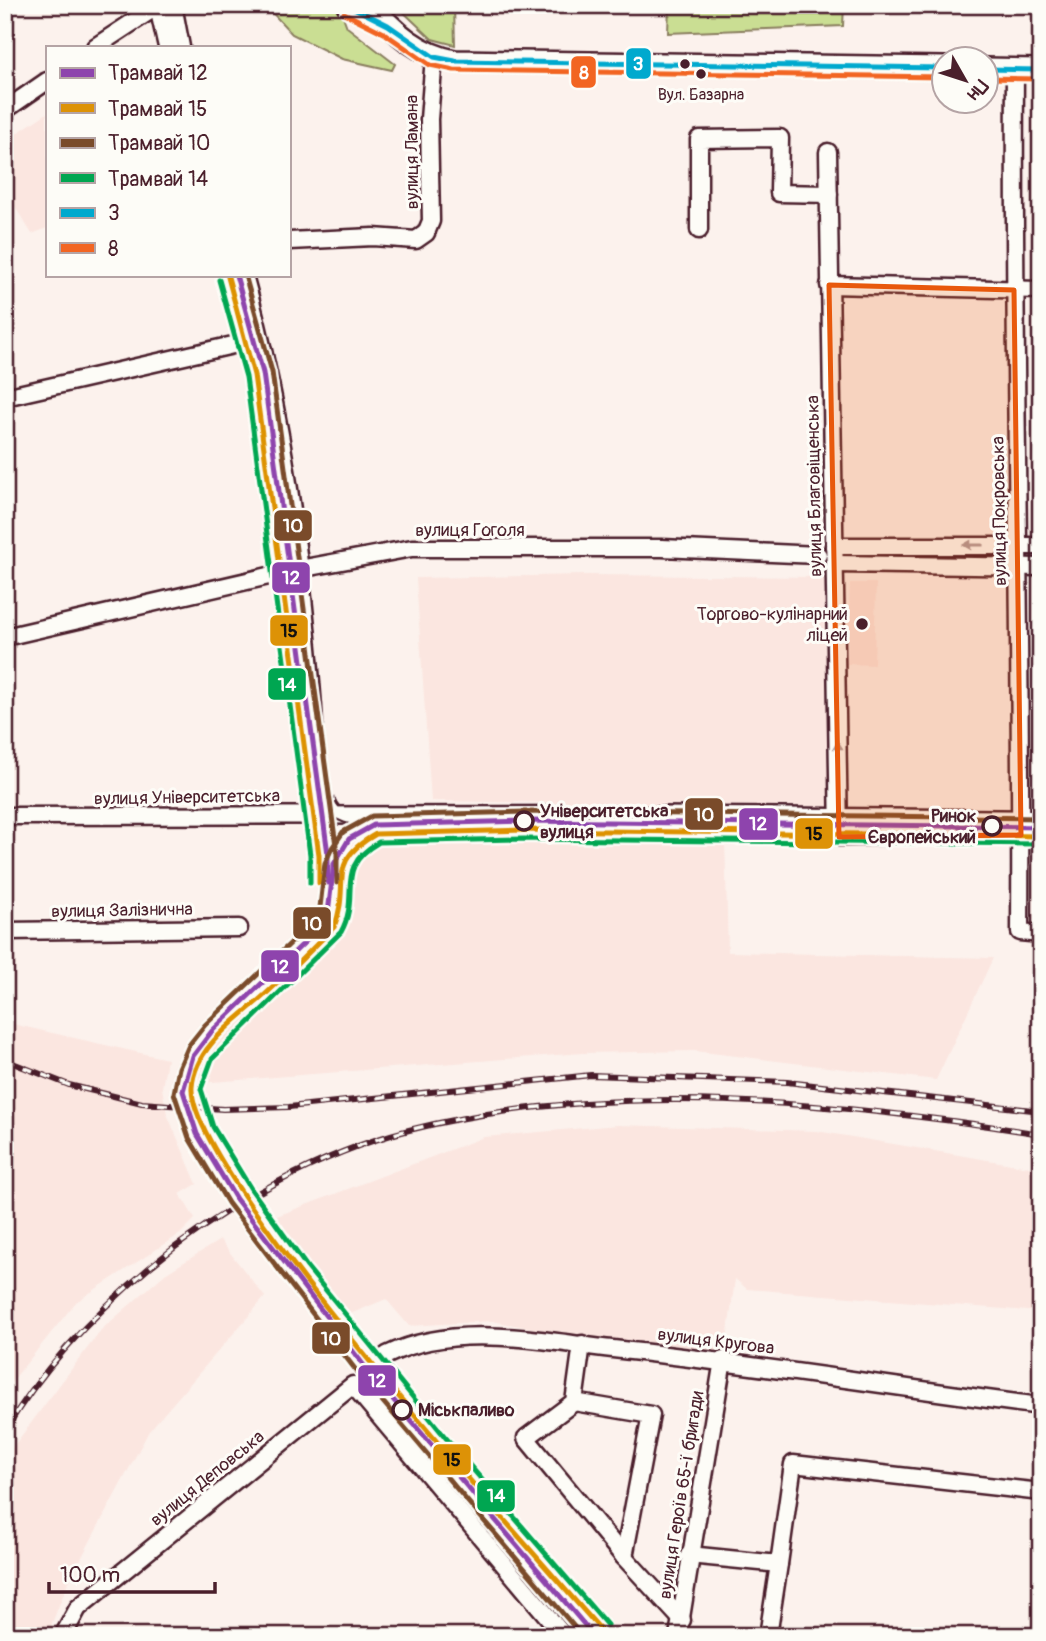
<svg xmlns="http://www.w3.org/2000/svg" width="1046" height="1641" viewBox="0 0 1046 1641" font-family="Pangolin,sans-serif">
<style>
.built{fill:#fbe6e0}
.green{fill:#cade93;stroke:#8a7e5f;stroke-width:2}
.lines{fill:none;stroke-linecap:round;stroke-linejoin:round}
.minor-casing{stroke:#4a1f2b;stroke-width:21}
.major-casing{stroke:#4a1f2b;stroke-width:26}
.minor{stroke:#fdfcf7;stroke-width:16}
.major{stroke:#fdfcf7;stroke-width:21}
.tram{stroke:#4a1f2b;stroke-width:2}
.rail-casing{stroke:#4a1f2b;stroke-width:6}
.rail{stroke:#fdfcf7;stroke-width:3.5;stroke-dasharray:10;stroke-linecap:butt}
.bus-1-casing{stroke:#fdfcf7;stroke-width:10}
.bus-2-casing{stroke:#fdfcf7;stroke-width:10}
.bus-1{stroke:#00a9ce;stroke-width:5}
.bus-2{stroke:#f26522;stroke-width:5}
.tram-1-casing{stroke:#fdfcf7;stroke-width:10}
.tram-2-casing{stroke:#fdfcf7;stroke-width:10}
.tram-3-casing{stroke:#fdfcf7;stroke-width:10}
.tram-4-casing{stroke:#fdfcf7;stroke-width:10}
.tram-1{stroke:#8e44ad;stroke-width:5}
.tram-2{stroke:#dd9206;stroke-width:5}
.tram-3{stroke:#7a4b2a;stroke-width:5}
.tram-4{stroke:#00a651;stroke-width:5}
.oneway{fill:#ac999b}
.marked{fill:#e8590c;fill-opacity:0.2;stroke:#e8590c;stroke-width:5;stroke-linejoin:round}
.bus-dot{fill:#4a1f2b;stroke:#fdfcf7;stroke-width:2.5}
.stop-dot{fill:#fdfcf7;stroke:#4a1f2b;stroke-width:3.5}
.labels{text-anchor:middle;stroke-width:6;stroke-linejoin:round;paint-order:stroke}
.bus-label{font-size:16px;fill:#4a1f2b;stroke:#fdfcf7}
.street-label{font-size:18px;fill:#4a1f2b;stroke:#fdfcf7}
.poi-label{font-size:18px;fill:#4a1f2b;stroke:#fdfcf7;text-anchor:end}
.stop-label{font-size:18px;font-weight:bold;fill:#4a1f2b;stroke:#fdfcf7;text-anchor:start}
.line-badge{stroke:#fdfcf7;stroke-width:2.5}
.badge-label{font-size:19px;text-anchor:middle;font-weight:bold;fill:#fff}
.pale-badge-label{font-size:19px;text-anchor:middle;font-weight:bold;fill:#111}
</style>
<rect width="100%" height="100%" fill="#fcf2ed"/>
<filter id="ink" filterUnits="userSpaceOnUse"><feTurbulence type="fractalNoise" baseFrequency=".0143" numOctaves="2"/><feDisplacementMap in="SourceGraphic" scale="14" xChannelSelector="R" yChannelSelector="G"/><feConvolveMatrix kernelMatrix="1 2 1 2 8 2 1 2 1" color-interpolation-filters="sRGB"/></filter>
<g filter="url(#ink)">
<g class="built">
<polygon points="47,113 47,228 32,234 5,191 5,141"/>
<polygon points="585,575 827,577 829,807 431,801 416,578"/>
<polygon points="850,583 876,583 874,665 847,664"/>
<polygon points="375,836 725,838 728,952 993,958 936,1080 694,1051 582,1053 199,1083 200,1064 230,1030 319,947 334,925 342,857 351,844"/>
<polygon points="5,1020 17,1025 167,1059 162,1088 167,1114 197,1184 180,1194 195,1219 180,1234 76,1302 5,1390"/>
<polygon points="618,1125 817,1131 1041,1169 1041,1312 747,1289 735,1279 725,1355 614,1343 492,1321 409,1326 386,1299 336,1320 264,1221 484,1137"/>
<polygon points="220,1240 265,1297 149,1431 67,1585 47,1636 5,1636 5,1464 13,1447 101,1330 165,1274"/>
</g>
<g class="green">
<polygon points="265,5 333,5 341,11 347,27 395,64 392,70 342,59 292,34"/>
<polygon points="396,5 454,5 455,45 432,39"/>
<polygon points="669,5 844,5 843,26 668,33"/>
</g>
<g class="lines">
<g class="minor-casing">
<g id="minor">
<polyline points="173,5 181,47"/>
<polyline points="158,7 167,47"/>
<polyline points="95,47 159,5"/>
<path d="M1015 70C1013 357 1022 644 1020 932L1041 934"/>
<polyline points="5,110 47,81"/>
<polyline points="828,152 839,837 1041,835"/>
<polyline points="699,230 699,139 780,138 779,193 829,194"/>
<polyline points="289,241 373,237 416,240 426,233 431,221 429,119 434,57"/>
<polyline points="228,275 256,374 310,781"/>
<path d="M244 275C283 415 302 562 313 707 316 740 311 789 334 815"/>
<polyline points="829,285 1041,290"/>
<polyline points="5,397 255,340"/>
<polyline points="834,546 1041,546"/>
<polyline points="835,564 1041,567"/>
<polyline points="5,637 299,569 412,548 662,548 818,555"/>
<polyline points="5,816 604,815 1041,819"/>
<polyline points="5,931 239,928"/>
<polyline points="582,1344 574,1402 526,1438 624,1557 682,1620"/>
<path d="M387 1355C455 1322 540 1341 613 1349 756 1364 898 1388 1041 1406"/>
<polyline points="574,1402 651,1415 624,1557"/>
<polyline points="689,1555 779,1564 793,1464 1041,1492"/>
<polyline points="63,1636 78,1608 353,1385 564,1636"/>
<polyline points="678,1636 723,1360"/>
<polyline points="768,1636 779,1564"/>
</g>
</g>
<g class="major-casing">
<g id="major">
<polyline points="348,5 383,23"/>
<path d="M370 5C394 32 419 55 455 61L944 68"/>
<polyline points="986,69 1041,70"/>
</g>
</g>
<use href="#minor" class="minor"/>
<use href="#major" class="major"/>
<path class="tram" d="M320 805C337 824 349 826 374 825"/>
<g class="rail-casing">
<g id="rail">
<polyline points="5,1060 69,1085 142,1103 223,1109 289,1107 591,1075 787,1082 1041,1111"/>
<path d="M5 1431C42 1368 94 1314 150 1267 221 1208 319 1153 409 1130 611 1079 837 1102 1041 1134"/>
</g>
</g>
<use href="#rail" class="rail"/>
<g class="bus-1-casing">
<g id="bus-1">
<polyline points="348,5 388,25 434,57 455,61 944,68"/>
<polyline points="986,69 1041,70"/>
</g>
</g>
<g class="bus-2-casing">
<g id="bus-2">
<polyline points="344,13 384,33 430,65 454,70 944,77"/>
<polyline points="986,78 1041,79"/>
</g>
</g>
<use href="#bus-1" class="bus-1"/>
<use href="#bus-2" class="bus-2"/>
<g class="tram-1-casing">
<g id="tram-1">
<polyline points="236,275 263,373 328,854 328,883"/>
<polyline points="594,1636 362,1363 236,1199 197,1134 183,1091 193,1056 212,1031 327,921 334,864 349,839 374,825 524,821 1041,827"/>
</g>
</g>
<g class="tram-2-casing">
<g id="tram-2">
<polyline points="228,277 254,375 319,855 319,883"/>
<path d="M601 1630C531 1550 187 1170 192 1087 195 1044 242 1017 270 990 292 970 313 948 334 927 352 883 324 863 376 834L524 830 1041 836"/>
</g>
</g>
<g class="tram-3-casing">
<g id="tram-3">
<polyline points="245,275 272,372 337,853 337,883"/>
<polyline points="582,1636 355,1369 228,1203 189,1138 174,1093 179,1068 189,1045 205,1025 319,916 325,863 332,848 343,832 372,816 524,812 1041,818"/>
</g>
</g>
<g class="tram-4-casing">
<g id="tram-4">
<polyline points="219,280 246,377 310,855 310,883"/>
<path d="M607 1625 446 1438 307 1267 251 1189 213 1127 201 1089 212 1059 341 932C362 894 332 869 379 842L524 839 1041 844"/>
</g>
</g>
<use href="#tram-1" class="tram-1"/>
<use href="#tram-2" class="tram-2"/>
<use href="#tram-3" class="tram-3"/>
<use href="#tram-4" class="tram-4"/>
</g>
<defs><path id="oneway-solid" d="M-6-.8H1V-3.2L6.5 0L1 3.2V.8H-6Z" transform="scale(1.75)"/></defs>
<g class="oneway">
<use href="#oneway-solid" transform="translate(973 545) rotate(180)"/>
<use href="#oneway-solid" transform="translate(838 751) rotate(-91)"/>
</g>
</g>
<path class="marked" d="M829 285 1014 290 1021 835 839 837Z"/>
<g class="bus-dot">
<circle cx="685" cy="64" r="6"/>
<circle cx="701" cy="74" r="6"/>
<circle cx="862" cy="624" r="7"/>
</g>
<g class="stop-dot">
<circle cx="524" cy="821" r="9"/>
<circle cx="992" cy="826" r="9"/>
<circle cx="402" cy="1410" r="9"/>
</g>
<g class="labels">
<g class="bus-label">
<text x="701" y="100">Вул. Базарна</text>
</g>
<g class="street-label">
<text transform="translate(412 152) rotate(-90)" y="6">вулиця Ламана</text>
<text transform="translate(814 486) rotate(-91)" y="6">вулиця Благовіщенська</text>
<text transform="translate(999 511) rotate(-91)" y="6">вулиця Покровська</text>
<text x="470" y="536">вулиця Гоголя</text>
<text transform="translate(187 797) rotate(-1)" y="6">вулиця Університетська</text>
<text transform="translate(122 910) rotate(-1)" y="6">вулиця Залізнична</text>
<text transform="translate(716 1341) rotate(7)" y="6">вулиця Кругова</text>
<text transform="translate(207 1478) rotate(-39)" y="6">вулиця Деповська</text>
<text transform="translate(681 1495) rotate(-81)" y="6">вулиця Героїв 65-ї бригади</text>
</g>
<g class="poi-label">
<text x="848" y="620">Торгово-кулінарний<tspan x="848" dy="21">ліцей</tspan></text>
</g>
<g class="stop-label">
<text x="540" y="817">Університетська<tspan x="540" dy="21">вулиця</tspan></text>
<text x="976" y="822" text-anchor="end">Ринок<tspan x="976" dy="21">Європейський</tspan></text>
<text x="418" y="1416">Міськпаливо</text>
</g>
</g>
<g class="line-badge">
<rect x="625" y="47" width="27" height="33" rx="7" fill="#00a9ce"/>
<rect x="570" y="55" width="27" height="34" rx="7" fill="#f26522"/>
<rect x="273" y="509" width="40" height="33" rx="7" fill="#7a4b2a"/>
<rect x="271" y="561" width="40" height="33" rx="7" fill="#8e44ad"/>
<rect x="269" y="614" width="40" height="33" rx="7" fill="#dd9206"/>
<rect x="267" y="667" width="40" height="34" rx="7" fill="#00a651"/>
<rect x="684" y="797" width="40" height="34" rx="7" fill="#7a4b2a"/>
<rect x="738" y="807" width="41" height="34" rx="7" fill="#8e44ad"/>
<rect x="794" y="817" width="40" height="33" rx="7" fill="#dd9206"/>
<rect x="292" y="906" width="40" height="34" rx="7" fill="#7a4b2a"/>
<rect x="260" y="949" width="40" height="34" rx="7" fill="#8e44ad"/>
<rect x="311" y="1321" width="40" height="34" rx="7" fill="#7a4b2a"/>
<rect x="357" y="1364" width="40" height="33" rx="7" fill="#8e44ad"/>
<rect x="432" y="1443" width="40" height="33" rx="7" fill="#dd9206"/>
<rect x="476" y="1479" width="40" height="34" rx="7" fill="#00a651"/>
</g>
<g class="badge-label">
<text x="638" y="70">3</text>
<text x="584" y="79">8</text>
<text x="293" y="532">10</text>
<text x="291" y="584">12</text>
<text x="287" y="691">14</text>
<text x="704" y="821">10</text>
<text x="758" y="830">12</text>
<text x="312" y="930">10</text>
<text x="280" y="973">12</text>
<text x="331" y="1345">10</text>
<text x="377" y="1387">12</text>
<text x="496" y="1502">14</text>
</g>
<g class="pale-badge-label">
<text x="289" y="637">15</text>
<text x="814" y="840">15</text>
<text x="452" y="1466">15</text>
</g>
<rect width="1046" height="1641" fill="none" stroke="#fdfcf7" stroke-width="28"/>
<rect x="14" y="14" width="1018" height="1613" fill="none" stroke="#4a1f2b" stroke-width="2.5" filter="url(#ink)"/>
<rect x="46" y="46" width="245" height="231" fill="#fdfcf7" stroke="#b5a4a5" stroke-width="2"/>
<rect x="60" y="68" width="35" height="10" fill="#8e44ad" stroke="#b5a4a5" stroke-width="2"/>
<text x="108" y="80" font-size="21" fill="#4a1f2b">Трамвай 12</text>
<rect x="60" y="103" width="35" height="10" fill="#dd9206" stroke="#b5a4a5" stroke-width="2"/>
<text x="108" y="116" font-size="21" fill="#4a1f2b">Трамвай 15</text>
<rect x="60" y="138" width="35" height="10" fill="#7a4b2a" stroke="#b5a4a5" stroke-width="2"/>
<text x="108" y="150" font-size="21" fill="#4a1f2b">Трамвай 10</text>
<rect x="60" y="173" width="35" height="10" fill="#00a651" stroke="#b5a4a5" stroke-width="2"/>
<text x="108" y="186" font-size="21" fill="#4a1f2b">Трамвай 14</text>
<rect x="60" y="208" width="35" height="10" fill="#00a9ce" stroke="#b5a4a5" stroke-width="2"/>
<text x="108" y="220" font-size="21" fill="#4a1f2b">3</text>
<rect x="60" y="243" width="35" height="10" fill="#f26522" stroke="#b5a4a5" stroke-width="2"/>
<text x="108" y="256" font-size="21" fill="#4a1f2b">8</text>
<g transform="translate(965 80) rotate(129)"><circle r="33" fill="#fdfcf7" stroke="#b5a4a5" stroke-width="2"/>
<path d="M0-5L12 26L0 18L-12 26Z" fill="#4a1f2b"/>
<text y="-10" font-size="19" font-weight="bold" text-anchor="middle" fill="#4a1f2b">Пн</text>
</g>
<path d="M49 1582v10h166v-10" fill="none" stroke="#4a1f2b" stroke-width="3.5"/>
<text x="60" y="1582" font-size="21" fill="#4a1f2b" stroke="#fdfcf7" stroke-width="5" paint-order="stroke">100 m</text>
</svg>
